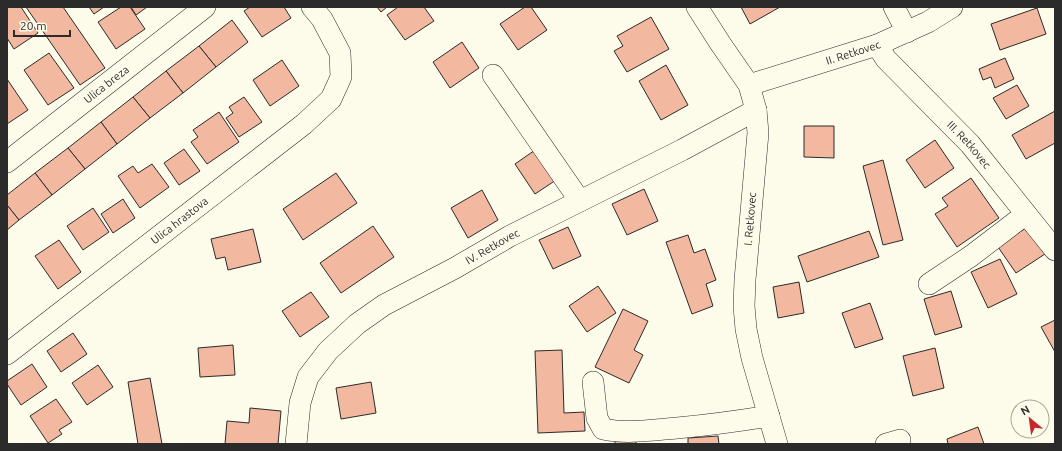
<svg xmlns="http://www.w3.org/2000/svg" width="1062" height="451" viewBox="0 0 1062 451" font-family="Ubuntu,sans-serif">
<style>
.building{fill:#f2b8a0;stroke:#2b2b2b}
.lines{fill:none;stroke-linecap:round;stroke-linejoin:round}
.minor-casing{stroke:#2b2b2b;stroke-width:22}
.minor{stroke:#fdfbea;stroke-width:21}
.labels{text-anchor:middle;stroke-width:3;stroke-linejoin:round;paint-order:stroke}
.street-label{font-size:11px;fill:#2b2b2b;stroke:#fdfbea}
</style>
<rect width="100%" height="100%" fill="#fdfbea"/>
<g class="building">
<polygon points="7,7 21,7 38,33 14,49 7,38"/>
<polygon points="26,7 63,7 105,68 80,85"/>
<polygon points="89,7 104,7 94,14"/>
<polygon points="121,7 130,7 145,29 116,49 98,22"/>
<polygon points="131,7 147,7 136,15"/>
<polygon points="250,7 284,7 291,18 262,37 244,11"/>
<polygon points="377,7 387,7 381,12"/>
<polygon points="398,7 424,7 434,21 405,40 387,15"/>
<polygon points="525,7 531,7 547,30 518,50 500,24"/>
<polygon points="741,7 780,7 750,24"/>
<polygon points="1037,8 1046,34 1000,50 991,24"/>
<polygon points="651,17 669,49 627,72 614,51 623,46 617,36"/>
<polygon points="232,20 248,42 216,67 199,46"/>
<polygon points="462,42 479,68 450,88 433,62"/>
<polygon points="199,46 216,67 183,93 166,71"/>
<polygon points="49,53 74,88 48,105 24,70"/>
<polygon points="1005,58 1014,79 995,88 991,77 983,80 979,69"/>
<polygon points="282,60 299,86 270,106 253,80"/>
<polygon points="666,65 688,105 661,120 639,81"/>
<polygon points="166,71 183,93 150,118 133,97"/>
<polygon points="7,79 28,110 7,124"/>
<polygon points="1017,85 1029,106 1006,119 993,98"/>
<polygon points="133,97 150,118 117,144 101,122"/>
<polygon points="244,97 262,122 239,137 226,118 233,113 229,107"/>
<polygon points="1055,111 1055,143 1026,159 1012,135"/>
<polygon points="219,112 239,142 207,164 191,142 198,137 193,130"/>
<polygon points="101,122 117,144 85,169 68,148"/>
<polygon points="804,126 834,126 834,158 804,157"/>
<polygon points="935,140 954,168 925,188 906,160"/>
<polygon points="68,148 85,169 52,195 35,173"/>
<polygon points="538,148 559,178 535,194 515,164"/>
<polygon points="184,149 200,171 179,185 164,163"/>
<polygon points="883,160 903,240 883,245 863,166"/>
<polygon points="152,164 169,187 140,208 118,176 133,166 138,173"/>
<polygon points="35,173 52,195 19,220 7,205 7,195"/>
<polygon points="336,173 357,203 303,240 283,209"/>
<polygon points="971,178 999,218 957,247 935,214 948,206 942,198"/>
<polygon points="644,189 658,221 627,235 612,204"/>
<polygon points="482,190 498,220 468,238 451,208"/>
<polygon points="123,199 135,218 113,233 101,214"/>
<polygon points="7,205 19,220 7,230"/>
<polygon points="93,208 109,232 83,250 67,226"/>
<polygon points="373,226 394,257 341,293 320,263"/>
<polygon points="568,227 581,256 553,269 539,240"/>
<polygon points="1027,227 1045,254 1016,273 998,247"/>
<polygon points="253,229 261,262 228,270 225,257 216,259 211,239"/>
<polygon points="869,231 879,257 807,282 798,256"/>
<polygon points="688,235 694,253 705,249 716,280 706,284 713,306 692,314 666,242"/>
<polygon points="59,240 81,272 58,289 35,256"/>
<polygon points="1000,259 1017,294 988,308 971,272"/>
<polygon points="799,282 804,313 778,318 773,287"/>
<polygon points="598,286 616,313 587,332 569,306"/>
<polygon points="951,291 962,327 935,335 924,299"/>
<polygon points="311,292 329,317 300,337 282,311"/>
<polygon points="870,303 883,339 855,348 842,313"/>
<polygon points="623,309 648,321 634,350 643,355 629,383 595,367"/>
<polygon points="1055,320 1055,352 1041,327"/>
<polygon points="73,333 87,354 61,372 47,351"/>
<polygon points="233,345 235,375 200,377 198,348"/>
<polygon points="935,348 944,388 913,396 903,356"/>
<polygon points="562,350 564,413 584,412 585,431 538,433 535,351"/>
<polygon points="32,364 47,387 21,405 7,384 7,381"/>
<polygon points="98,365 113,387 87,405 72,383"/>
<polygon points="150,378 162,444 138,444 128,382"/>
<polygon points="371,382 376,413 341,419 336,388"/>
<polygon points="56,399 72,422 59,430 62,434 48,443 30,416"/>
<polygon points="250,408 281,411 278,444 225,444 227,421 249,423"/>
<polygon points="978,427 984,444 948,444 947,439"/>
<polygon points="718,436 719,444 688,444 688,438"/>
<polygon points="636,439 636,444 615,444 615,441"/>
</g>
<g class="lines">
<g class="minor-casing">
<g id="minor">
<polyline points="697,7 720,43 749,85 756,110 758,133 745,280 744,306 746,329 752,358 777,444"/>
<polyline points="894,7 907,32"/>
<path id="s1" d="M877 45 886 59 970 144 1055 250"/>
<polyline points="493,75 580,201"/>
<path id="s2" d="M749 85 877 45 928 22 952 7"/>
<path id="s3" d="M7 162 205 7"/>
<polyline points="929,284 971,256 1026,214"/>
<path id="s4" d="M7 354 304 124 331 99 341 77 340 53 322 19 312 7"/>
<path d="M593 382 597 418 603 429C627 434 653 430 677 428 708 425 738 421 769 416"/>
<path id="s5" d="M296 444 300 403 308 377 328 351 357 324 384 305 455 268 510 236 682 150 756 110"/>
<polyline points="886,444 900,440"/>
</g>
</g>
<use href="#minor" class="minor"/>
</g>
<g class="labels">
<g class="street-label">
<text dy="4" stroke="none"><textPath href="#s2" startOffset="109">II. Retkovec</textPath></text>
<text dy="4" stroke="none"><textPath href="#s3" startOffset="126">Ulica breza</textPath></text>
<text dy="4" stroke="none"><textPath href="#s1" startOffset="136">III. Retkovec</textPath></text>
<text transform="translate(750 219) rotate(-85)" y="4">I. Retkovec</text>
<text dy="4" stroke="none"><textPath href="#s4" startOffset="218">Ulica hrastova</textPath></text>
<text dy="4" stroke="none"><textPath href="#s5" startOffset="297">IV. Retkovec</textPath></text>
</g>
</g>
<rect width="1062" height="451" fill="none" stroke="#2b2b2b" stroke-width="16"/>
<g transform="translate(1030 419) rotate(331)"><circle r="19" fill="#fdfbea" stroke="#a9a89e"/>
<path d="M0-3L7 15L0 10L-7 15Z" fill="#c62828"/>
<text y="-6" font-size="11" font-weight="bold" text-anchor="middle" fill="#2b2b2b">N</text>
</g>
<path d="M14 30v6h56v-6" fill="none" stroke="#2b2b2b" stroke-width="2"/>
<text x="20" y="30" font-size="12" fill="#2b2b2b" stroke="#fdfbea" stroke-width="3" paint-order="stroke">20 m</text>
</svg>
